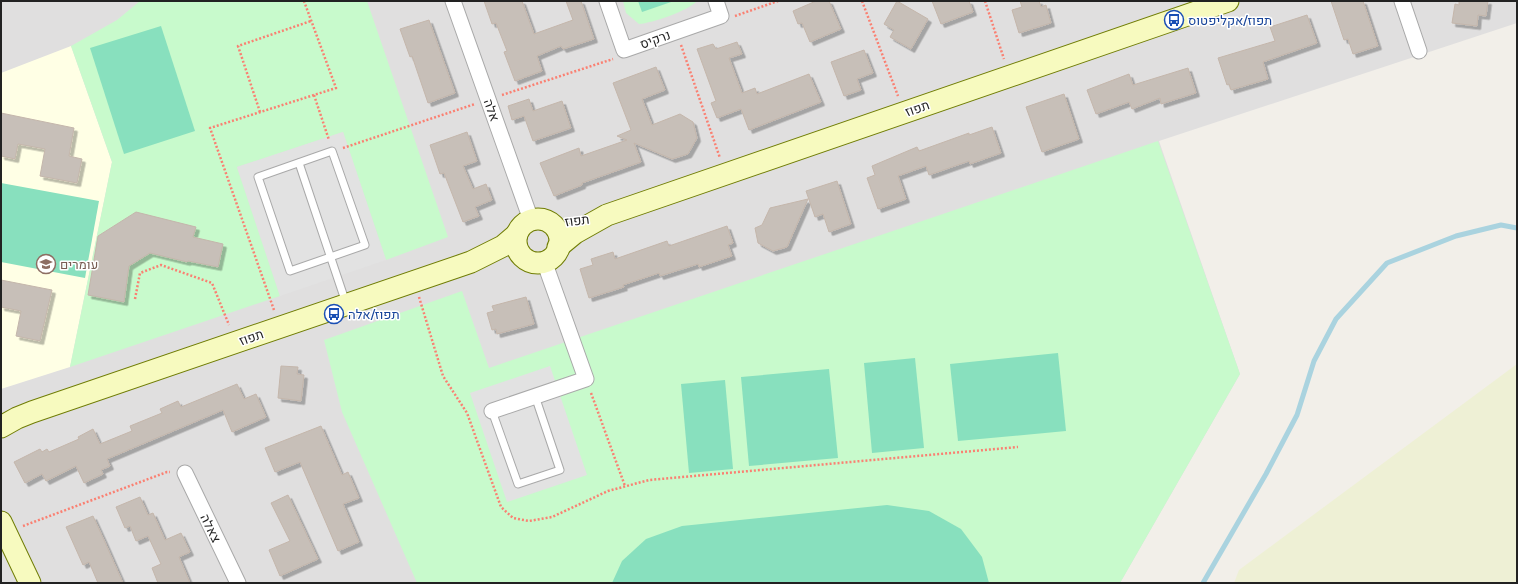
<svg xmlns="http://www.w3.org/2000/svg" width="1518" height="584" viewBox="0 0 1518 584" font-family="Cabin,Heebo,sans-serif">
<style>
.residential{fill:#e0dfdf}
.education{fill:#ffffe5}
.farmland{fill:#eef0d5}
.park{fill:#c8facc}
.pitch{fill:#88e0be}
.parking{fill:#e2e2e2}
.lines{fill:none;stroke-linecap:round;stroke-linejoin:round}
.stream{stroke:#aad3df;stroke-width:5}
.building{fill:#c7bfb8;stroke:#c4b6ab;filter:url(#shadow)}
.lane-casing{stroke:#a9a9a9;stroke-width:9}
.street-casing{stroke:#a9a9a9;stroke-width:17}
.secondary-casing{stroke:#707d05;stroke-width:23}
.path{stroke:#fa8072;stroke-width:2.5;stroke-dasharray:2 2;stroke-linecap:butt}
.lane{stroke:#fff;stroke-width:7}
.street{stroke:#fff;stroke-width:15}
.secondary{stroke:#f7fabf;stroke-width:21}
.labels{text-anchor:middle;stroke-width:3;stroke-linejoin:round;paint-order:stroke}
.transit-label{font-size:13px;fill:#164399;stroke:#fff;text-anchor:start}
.street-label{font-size:13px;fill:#222;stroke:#fff}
.education-label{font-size:13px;fill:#785e54;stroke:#fff;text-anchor:start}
</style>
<defs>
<filter id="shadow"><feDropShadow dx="3.5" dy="3.5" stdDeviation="0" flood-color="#0004"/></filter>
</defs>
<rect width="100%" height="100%" fill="#f2efe9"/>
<polygon class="residential" points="1,1 1517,1 1517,23 1159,141 1240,374 1120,583 1,583"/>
<polygon class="education" points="71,46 112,162 70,367 1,389 1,73"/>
<polygon class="farmland" points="1517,364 1517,583 1234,583 1239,570"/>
<g class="park">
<polygon points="140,1 367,1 448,237 386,260 343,132 237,167 280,296 70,367 112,162 71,46 117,20"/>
<path d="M623 1H697C688 11 652 23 639 24L626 13Z"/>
<polygon points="1158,141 1240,374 1120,583 417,583 342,412 324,340 462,291 489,368"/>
</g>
<g class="pitch">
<polygon points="638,1 674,1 642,12"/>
<polygon points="161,26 195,131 124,154 90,48"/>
<polygon points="1,183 99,201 85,278 1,262"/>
<polygon points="1058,353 1066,431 958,441 950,364"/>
<polygon points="915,358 924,448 872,453 864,363"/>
<polygon points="829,369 838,458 749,466 741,377"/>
<polygon points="725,380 733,469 689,473 681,384"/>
<polygon points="887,505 929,511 961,529 982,557 989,583 612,583 622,561 646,539 682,526"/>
</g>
<g class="parking">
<polygon points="343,132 386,260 280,296 237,167"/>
<polygon points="550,366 587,475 507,502 470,393"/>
</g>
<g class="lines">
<polyline class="stream" points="1203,583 1266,474 1297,415 1314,361 1336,319 1387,263 1456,236 1501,225 1517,228"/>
</g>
<g class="building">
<polygon points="484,1 522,1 534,34 573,20 566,1 581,1 594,39 563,49 561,46 537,56 542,71 515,81 504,52 507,51 496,23 492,24"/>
<polygon points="816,1 829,1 841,29 810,42 802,23 798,24 793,11"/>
<polygon points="897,1 928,19 911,49 890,37 894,30 884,24"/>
<polygon points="932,1 969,1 973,12 941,24"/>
<polygon points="1020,1 1039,1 1041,7 1046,5 1051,23 1019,33 1012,10 1022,7"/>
<polygon points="1331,1 1363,1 1378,46 1353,54 1348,39 1344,40"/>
<polygon points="1459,1 1488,1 1486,16 1478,15 1477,26 1452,23 1455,4 1459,5"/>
<polygon points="1307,15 1317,43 1263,62 1268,79 1231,90 1229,84 1227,85 1218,58 1275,41 1270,27"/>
<polygon points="429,20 455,93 428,103 412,56 410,57 400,29"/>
<polygon points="737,42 742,54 729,58 742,93 755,88 757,94 809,74 821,102 749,130 741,109 717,118 711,103 716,101 697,49 713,44 716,49"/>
<polygon points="864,50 873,73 857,79 861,90 844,96 831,62"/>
<polygon points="656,67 665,90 642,99 652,125 680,114 693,122 697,138 688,154 672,159 634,143 641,162 582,183 582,185 554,196 540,163 579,148 581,156 627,140 617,136 631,130 613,83"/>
<polygon points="1188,68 1196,93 1161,104 1160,98 1132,109 1129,102 1096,114 1087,90 1129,74 1133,85"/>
<polygon points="1064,94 1079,139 1042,152 1026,107"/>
<polygon points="529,99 533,111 562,101 571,128 533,141 524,116 512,120 508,106"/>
<polygon points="1,113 74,128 69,156 82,159 77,183 40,176 45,149 18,144 15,159 1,156"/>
<polygon points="992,127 1001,153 970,164 969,161 929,175 926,166 898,176 906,199 878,209 867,178 875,175 872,166 917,147 919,151 969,133 969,135"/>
<polygon points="467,132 477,161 463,166 473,189 486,184 492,200 475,207 479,216 463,222 444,173 440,174 430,145"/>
<polygon points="837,181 851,224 829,232 823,214 815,217 806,191"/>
<polygon points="808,199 787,247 773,251 758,243 755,228 762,225 770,208"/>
<polygon points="136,212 196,227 193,237 223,244 218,267 188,261 187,262 150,253 129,266 124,302 88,295 98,236"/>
<polygon points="727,226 733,243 728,245 732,256 699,267 698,264 660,276 659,273 623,285 624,287 589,298 580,269 593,265 591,259 613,252 615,259 667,241 669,246"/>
<polygon points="1,280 52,290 40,341 16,336 21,311 1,307"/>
<polygon points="526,297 534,324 497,334 496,329 492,330 487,313 494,311 492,306"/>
<polygon points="281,366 298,367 297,374 304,375 301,401 278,398"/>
<polygon points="237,384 244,399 256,394 266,417 232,432 223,410 107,459 110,466 101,470 103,474 84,483 76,466 46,481 42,474 25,483 14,462 40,449 42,452 47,449 49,452 79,439 78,437 93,429 100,444 132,431 130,426 162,413 160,409 178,401 181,407"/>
<polygon points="321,426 342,475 348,472 359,498 343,504 359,542 338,551 300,462 275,472 265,448"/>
<polygon points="288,495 318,559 280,576 269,550 290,541 271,503"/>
<polygon points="140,497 148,515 153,513 165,540 181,533 190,552 179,557 190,583 158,583 152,568 161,564 148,536 136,541 130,526 125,528 116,507"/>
<polygon points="93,516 104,540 123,583 98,583 89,562 83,565 66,527"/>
</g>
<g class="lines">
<g class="lane-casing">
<g id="lane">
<polygon points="332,151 365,245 290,271 258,177"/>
<polyline points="299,163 346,303"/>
<polyline points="492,411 518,484 560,470 535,396"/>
</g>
</g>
<g class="street-casing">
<g id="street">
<polyline points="453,1 531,220"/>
<polyline points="607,1 624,50 721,16 716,1"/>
<polyline points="1402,1 1419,51"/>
<polyline points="492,411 586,379 544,261"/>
<polyline points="185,473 238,583"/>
</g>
</g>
<g class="secondary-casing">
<g id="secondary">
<circle cx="538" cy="241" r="22"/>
<polyline points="558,247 575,233 607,215 1228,1"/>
<polyline points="1,427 17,418 32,412 471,262 503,246 517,234"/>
<polyline points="1,522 30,583"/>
</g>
</g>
<g class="path">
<polyline points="862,1 898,96"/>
<polyline points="985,1 1004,59"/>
<polyline points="735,16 778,1"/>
<polyline points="681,45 720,158"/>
<polyline points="314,95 329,140"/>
<polyline points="502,95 613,59"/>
<polyline points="260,112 238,46 311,21"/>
<polyline points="343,148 475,104"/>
<polyline points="419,297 443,376 467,413 501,507 513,518 529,521 552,517 608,491 649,480 1018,447"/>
<polyline points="135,299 140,273 161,265 212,283 229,325"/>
<polyline points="274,310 210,128 336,88 304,1"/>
<polyline points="591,393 625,486"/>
<polyline points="23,526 167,472 170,472"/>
</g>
<use href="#lane" class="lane"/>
<use href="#street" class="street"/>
<use href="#secondary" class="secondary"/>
</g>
<defs>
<g id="bus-ring" transform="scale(1)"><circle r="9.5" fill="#fff" stroke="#1a4fb4" stroke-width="1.5"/><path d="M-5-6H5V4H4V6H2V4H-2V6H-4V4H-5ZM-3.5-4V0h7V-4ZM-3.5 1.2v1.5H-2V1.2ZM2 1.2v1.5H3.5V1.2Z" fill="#1a4fb4"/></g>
<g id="school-ring" transform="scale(1)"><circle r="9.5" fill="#fff" stroke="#8d6e63" stroke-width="1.5"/><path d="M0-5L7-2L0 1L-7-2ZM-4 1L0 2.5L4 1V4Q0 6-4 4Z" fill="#8d6e63"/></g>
</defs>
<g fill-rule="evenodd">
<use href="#bus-ring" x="1174" y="20"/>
<use href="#school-ring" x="46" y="264"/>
<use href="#bus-ring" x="334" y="314"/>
</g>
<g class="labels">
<g class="transit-label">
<text x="1188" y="25">תפוז/אקליפטוס</text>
<text x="348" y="319">תפוז/אלה</text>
</g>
<g class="street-label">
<text transform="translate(655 39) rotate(-20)" y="5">נרקיס</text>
<text transform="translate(917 108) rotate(-19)" y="5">תפוז</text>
<text transform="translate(492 110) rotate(70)" y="5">אלה</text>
<text transform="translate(577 220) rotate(-7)" y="5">תפוז</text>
<text transform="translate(251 337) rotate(-19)" y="5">תפוז</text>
<text transform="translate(211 528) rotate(64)" y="5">צאלה</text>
</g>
<g class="education-label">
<text x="60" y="269">עומרים</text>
</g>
</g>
<rect width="1518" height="584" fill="none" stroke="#222222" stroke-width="4"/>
</svg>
